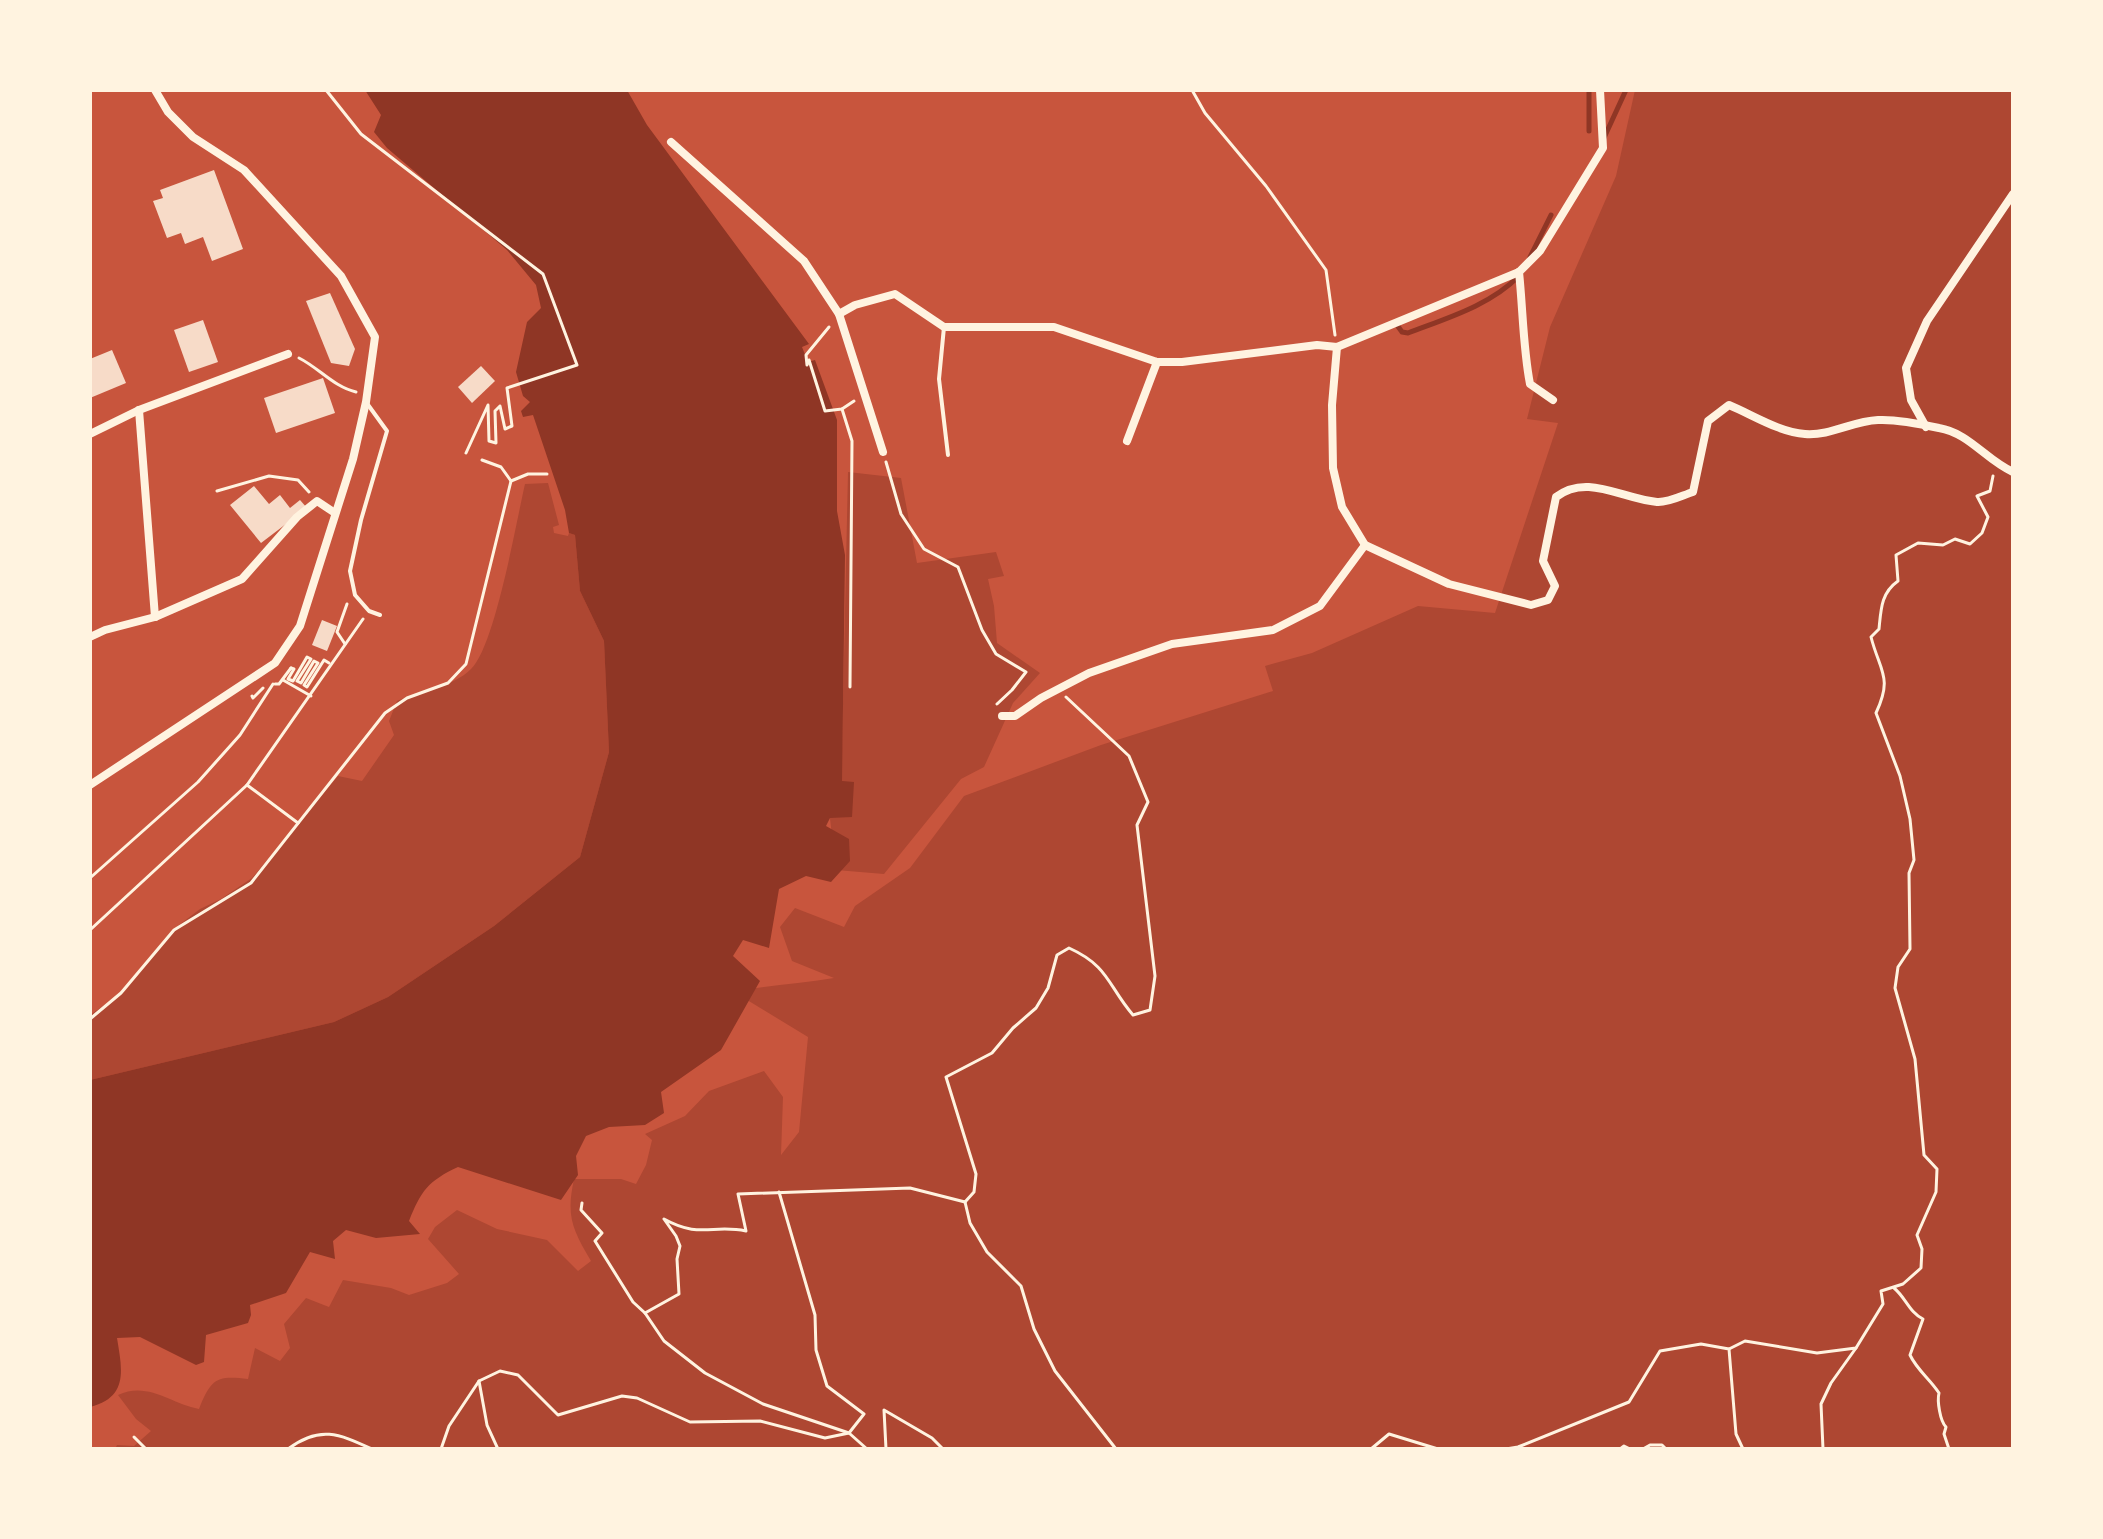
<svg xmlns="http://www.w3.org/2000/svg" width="2103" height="1539" viewBox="0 0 2103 1539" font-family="'Asap Condensed',sans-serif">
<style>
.green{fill:#ae4732}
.water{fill:#8f3625}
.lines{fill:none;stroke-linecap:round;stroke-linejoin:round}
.stream{stroke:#8f3625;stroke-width:5}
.building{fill:#f7dbc8}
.path{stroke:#fff3e0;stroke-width:3}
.service{stroke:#fff3e0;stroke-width:4}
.minor{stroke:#fff3e0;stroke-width:8}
</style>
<rect width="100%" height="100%" fill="#c8553d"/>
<g class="green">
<path d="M1635 90H2013V1449H115L117 1445 134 1446 151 1431 136 1419 118 1395C148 1381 171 1404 199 1409 211 1379 216 1375 248 1379L255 1348 280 1361 290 1348 284 1324 306 1298 329 1307 343 1280 391 1288 409 1295 447 1283 459 1274 428 1239 435 1227 457 1210 497 1229 547 1240 578 1271 591 1261C572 1229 566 1216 574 1179H621L636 1184 646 1165 652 1140 645 1134 685 1116 709 1091 764 1071 783 1097 781 1155 799 1132 808 1037 734 992C766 985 800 984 834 978L792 961 780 927 795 908 844 927 855 906 910 868 964 796 1101 745 1273 691 1265 666 1312 653 1418 606 1495 613 1558 423 1527 419 1550 327 1616 176Z"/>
<polygon points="848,472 901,478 917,563 996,552 1004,576 988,579 994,606 997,643 1040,673 1013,703 984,767 961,779 884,874 836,870 826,784 842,752"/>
<path d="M548 483 559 525 553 527 554 533 568 536 569 533 575 535 580 591 604 641 609 752 580 857 494 926 388 997 334 1022 90 1080V1015L125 991 179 925 200 909 221 899 252 878 338 776 362 781 394 735 389 721 397 701C420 691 453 687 471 669 495 646 516 523 525 484Z"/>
</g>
<path class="water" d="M365 90H627L647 125 809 344 802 347 808 362 815 360 837 420V511L845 555 842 781 854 782 852 817 830 818 826 826 849 839 850 861 831 882 806 876 779 889 769 948 743 940 733 956 760 981 721 1050 661 1092 664 1113 645 1125 609 1127 586 1136 576 1156 578 1175 561 1200 458 1167C428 1181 421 1191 409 1221L420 1234 376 1238 346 1230 333 1241 335 1259 310 1252 286 1293 250 1305 251 1315 248 1323 206 1335 204 1362 196 1365 140 1337 117 1338C122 1369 129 1397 90 1407V1080L334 1022 388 997 494 926 580 857 609 752 604 641 580 591 575 535 569 533 565 510 533 415 523 417 521 411 530 402 523 396 516 372 527 322 541 308 536 285 507 250 387 148 374 132 381 115Z"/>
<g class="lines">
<g class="stream">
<polyline points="1589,131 1589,90"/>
<polyline points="1603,140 1626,90"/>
<polyline points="1530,257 1551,215"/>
<path d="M1397 325 1402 332 1408 333C1447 318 1489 306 1519 276"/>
</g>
</g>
<g class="building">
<polygon points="214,170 243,249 212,261 203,237 185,244 181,233 167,238 153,201 163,198 160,190"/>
<polygon points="330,293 355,349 349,366 331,363 306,301"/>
<polygon points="203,320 218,362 189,372 174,330"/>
<polygon points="112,350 126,383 90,398 90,359"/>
<polygon points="481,366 495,381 472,403 458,387"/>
<polygon points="323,378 335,413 276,433 264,398"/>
<polygon points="254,486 269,504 280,495 290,508 300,500 307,508 261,543 230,505"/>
<polygon points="322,620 337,626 327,651 312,645"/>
</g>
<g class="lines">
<g class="path">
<polyline points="326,90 361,134 543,274 577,365 507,388 512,426 505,429 500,406 495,411 496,443 489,441 488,405 466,453"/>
<polyline points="1192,90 1205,113 1266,186 1326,270 1335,335"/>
<polyline points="829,327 806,355 807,365 809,360 825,411 842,409 854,401"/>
<path d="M299 358C319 368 334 387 356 392"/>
<polyline points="842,409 852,441 850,687"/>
<polyline points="886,462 901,514 924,549 958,567 982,630 996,654 1026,672 1012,690 997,704"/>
<polyline points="511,481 528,474 547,474"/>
<polyline points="217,491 269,476 298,480 309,492"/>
<polyline points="345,644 337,632 347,604"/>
<polyline points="291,668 294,669 288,679 293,681 307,657 311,659 297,681 301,683 314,661 318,663 304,685 307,687 324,660 329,663"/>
<polyline points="283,680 311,696"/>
<polyline points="275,684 279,684 291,668"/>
<polyline points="252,696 253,698 263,688"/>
<polyline points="247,785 298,823"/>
<polyline points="90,878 198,782 240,735 273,684"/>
<polyline points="90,930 247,785 363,619"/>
<polyline points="90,1019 121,993 174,930 251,883 385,713 407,698 448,683 466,664 511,481 501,467 482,460"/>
<path d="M965 1202 974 1192 976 1174 946 1077 992 1053 1013 1028 1036 1008 1048 988 1057 955 1069 948C1109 966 1108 986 1133 1015L1150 1010 1155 976 1137 825 1148 802 1129 756 1066 697"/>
<polyline points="965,1202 970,1223 987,1252 1021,1286 1034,1329 1055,1371 1116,1449"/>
<polyline points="582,1203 581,1210 602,1233 595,1241 633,1302 645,1313 664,1341 705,1373 763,1404 849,1433 867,1449"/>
<path d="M1894 1288C1906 1298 1909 1312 1923 1319L1910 1355C1917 1370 1930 1379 1939 1393 1937 1401 1940 1421 1946 1427L1944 1434 1949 1449"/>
<path d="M645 1313 679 1294 677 1259 680 1246 676 1236 664 1219C700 1239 712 1224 746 1231L738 1194 910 1188 965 1202"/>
<path d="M1729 1349 1745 1341 1817 1353 1856 1348 1883 1304 1881 1291 1903 1284 1921 1268 1922 1249 1917 1235 1936 1192 1937 1169 1924 1155 1915 1059 1895 988 1898 967 1910 949 1909 873 1914 860 1910 819 1900 776 1876 713C1893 677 1880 672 1871 637L1879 629C1881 609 1881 593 1898 581L1896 555 1918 543 1943 545 1955 539 1970 544 1982 533 1988 517 1977 496 1990 491 1993 476"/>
<polyline points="479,1381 487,1425 498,1449"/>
<polyline points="134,1437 146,1449"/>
<path d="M288 1449C320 1425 339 1434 372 1449"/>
<polyline points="441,1449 449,1426 479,1381 500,1371 518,1375 558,1415 622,1396 637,1398 690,1422 760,1421 825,1438 849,1433 864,1414 827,1386 816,1350 815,1315 779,1192"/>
<polyline points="886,1449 884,1410 932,1438 943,1449"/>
<polyline points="1371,1449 1389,1434 1438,1449"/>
<polyline points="1506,1449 1518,1447 1629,1402 1660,1351 1701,1344 1729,1349 1736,1434 1743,1449"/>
<polyline points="1620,1449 1624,1446 1630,1449"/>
<polyline points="1643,1449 1650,1445 1662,1445 1666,1449"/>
<polyline points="1823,1449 1821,1404 1831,1383 1856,1348"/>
</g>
<g class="service">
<polyline points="944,327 939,379 948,455"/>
<polyline points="366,402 387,431 361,520 350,571 355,595 369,611 380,615"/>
</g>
<g class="minor">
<polyline points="671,142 804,261 839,314 883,452"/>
<path d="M1519 272C1523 310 1523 348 1530 384L1553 400"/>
<polyline points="839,314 855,305 895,294 944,327 1054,327 1157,362 1182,362 1317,345 1337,347 1519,272 1540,251 1603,148 1600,90"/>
<path d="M1337 347 1332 405 1333 468 1342 507 1365 545 1449 584 1531 605 1548 600 1555 586 1543 561 1556 497C1587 473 1622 499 1657 502 1668 503 1683 495 1693 492L1708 421 1729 405C1753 415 1779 432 1805 434 1831 436 1852 421 1878 420 1896 419 1921 424 1939 428 1969 433 1986 460 2013 472"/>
<polyline points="139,410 155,617"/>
<polyline points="1926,427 1911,400 1906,368 1927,321 2013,194"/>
<polyline points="90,434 139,410 288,354"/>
<polyline points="1127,441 1157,362"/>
<polyline points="90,637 105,630 155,617 242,579 297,517 317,501 335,513"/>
<polyline points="1002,716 1015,716 1041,698 1089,673 1172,644 1273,630 1320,606 1365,545"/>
<polyline points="90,785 275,663 300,626 353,459 366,402 375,337 341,276 244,170 193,137 168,112 155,90"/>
</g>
</g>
<rect width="2103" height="1539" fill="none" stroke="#fff3e0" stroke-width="184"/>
</svg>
